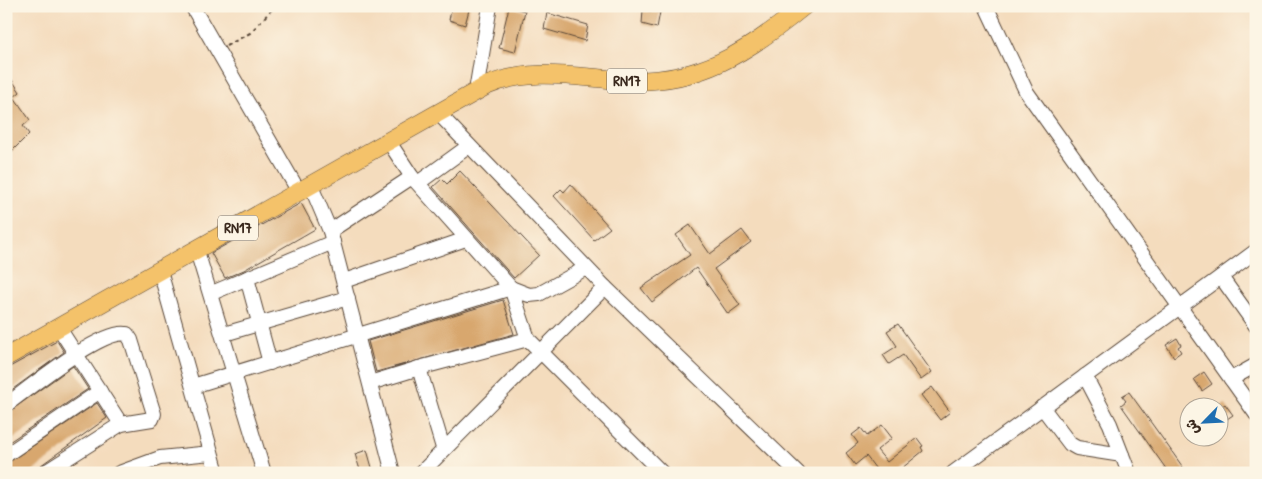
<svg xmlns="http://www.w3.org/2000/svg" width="1262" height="479" viewBox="0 0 1262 479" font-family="'Patrick Hand','Playpen Sans Arabic',sans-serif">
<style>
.building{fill:#d8a76e}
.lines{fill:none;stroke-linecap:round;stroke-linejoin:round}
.minor-casing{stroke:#574536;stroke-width:16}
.major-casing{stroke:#574536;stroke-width:19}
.path{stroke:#574536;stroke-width:2;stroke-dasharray:4 4;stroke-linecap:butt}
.minor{stroke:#fff;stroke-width:14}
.major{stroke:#f4c26a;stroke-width:18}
.labels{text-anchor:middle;stroke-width:4.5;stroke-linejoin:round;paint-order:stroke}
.shield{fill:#fcf5e5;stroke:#75675a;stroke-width:1}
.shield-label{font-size:15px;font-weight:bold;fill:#3b2a1e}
</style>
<rect width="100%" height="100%" fill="#fcf5e5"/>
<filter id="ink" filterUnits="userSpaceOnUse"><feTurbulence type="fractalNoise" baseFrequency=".02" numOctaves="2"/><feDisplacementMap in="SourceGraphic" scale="10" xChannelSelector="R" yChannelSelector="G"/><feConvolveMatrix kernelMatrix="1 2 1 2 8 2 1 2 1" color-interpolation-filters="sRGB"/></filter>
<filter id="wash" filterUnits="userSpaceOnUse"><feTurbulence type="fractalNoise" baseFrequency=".0096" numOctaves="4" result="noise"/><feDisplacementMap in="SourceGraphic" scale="20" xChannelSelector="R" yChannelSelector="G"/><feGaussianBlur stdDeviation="1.12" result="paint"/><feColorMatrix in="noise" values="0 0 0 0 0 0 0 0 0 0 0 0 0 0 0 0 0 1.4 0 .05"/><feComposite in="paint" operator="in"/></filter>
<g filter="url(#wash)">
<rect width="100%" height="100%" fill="#f4dcbd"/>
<g id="blocks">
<g class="building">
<polygon points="452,6 470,6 465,25 449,20"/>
<polygon points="509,7 525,11 515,52 499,48"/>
<polygon points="643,10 660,12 657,28 642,24"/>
<polygon points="547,13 588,25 585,41 544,29"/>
<polygon points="6,71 20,92 14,97 30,120 23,126 29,134 6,157"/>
<polygon points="460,171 539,255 514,278 433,187 442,179 447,184"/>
<polygon points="571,184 610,228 594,240 554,196 561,189 564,192"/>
<polygon points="301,203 315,229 244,270 225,278 211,253"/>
<polygon points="690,225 710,254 742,230 751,242 714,269 740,305 728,314 696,268 652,302 641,288 690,255 676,235"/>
<polygon points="503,300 514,334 376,372 368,341"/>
<polygon points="898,324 932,372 921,380 903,355 889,364 883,355 897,346 887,331"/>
<polygon points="1177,338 1181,345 1178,347 1181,352 1174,357 1166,345"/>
<polygon points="57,341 64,352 6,394 6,369"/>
<polygon points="73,366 88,389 6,444 6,414"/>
<polygon points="1204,372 1212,384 1202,391 1194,379"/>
<polygon points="932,387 950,412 940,420 921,395"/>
<polygon points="1129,392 1170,449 1187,473 1169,473 1121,405 1126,401 1122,396"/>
<polygon points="97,403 107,418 30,473 6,473 6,464"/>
<polygon points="1225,404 1233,415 1224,421 1220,415 1220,408"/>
<polygon points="882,425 892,438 877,450 887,462 917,438 923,446 921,447 923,451 896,473 879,473 866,456 855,465 846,453 858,443 852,435 861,428 867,436"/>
<polygon points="367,450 373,471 361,473 355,454"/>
</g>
</g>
</g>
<g filter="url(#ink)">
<use href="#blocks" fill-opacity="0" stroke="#574536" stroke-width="1"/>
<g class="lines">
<g class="minor-casing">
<g id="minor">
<polyline points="192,6 299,192"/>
<polyline points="986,6 1026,91 1256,414"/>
<polyline points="476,91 490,6"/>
<polyline points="439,114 605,287 798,473"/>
<polyline points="389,142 412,177 511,288 528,339 662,473"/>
<polyline points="418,183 469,146"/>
<polyline points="311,186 330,231 393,473"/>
<polyline points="330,231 412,177"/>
<polyline points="197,251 264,473"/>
<polyline points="160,271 217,473"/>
<polyline points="1221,277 1256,326"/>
<polyline points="247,278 270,363"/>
<polyline points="344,281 466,239"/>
<polyline points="212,293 333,242"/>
<polyline points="59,328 121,424"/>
<polyline points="224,334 348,298"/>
<polyline points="1085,376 1110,424 1129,473"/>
<polyline points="1231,379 1256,365"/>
<polyline points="370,383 419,368"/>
<polyline points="193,386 511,288 529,295 539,294 586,268"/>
<path d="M6 405C28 389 102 328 127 334L131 340 154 414 152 419 121 424 44 473"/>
<polyline points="1042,407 1070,444 1077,448 1122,455"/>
<polyline points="443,448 419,368 528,339"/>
<polyline points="6,455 100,391"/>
<polyline points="119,473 160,458 211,453"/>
<polyline points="421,473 605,287"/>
<polyline points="953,473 1256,251"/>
</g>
</g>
<g class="major-casing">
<path id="major" d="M6 357 486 86C530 67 575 77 621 80 697 86 748 52 804 6"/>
</g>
<polyline class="path" points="226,46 250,33 275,6"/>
<use href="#minor" class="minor"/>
<use href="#major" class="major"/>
</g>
</g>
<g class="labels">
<g class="shield">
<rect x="607" y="68.5" width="40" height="25" rx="4"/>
<rect x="218" y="215.5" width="40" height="25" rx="4"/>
</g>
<g class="shield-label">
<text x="627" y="86">RN17</text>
<text x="238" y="233">RN17</text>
</g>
</g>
<rect width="1262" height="479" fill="none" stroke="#fcf5e5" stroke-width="25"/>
<g transform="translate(1204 422) rotate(246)"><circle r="24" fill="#fcf5e5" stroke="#afa495"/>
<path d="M0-4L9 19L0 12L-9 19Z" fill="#1f6fb2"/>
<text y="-8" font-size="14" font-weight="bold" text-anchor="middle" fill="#3b2a1e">ش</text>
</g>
</svg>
